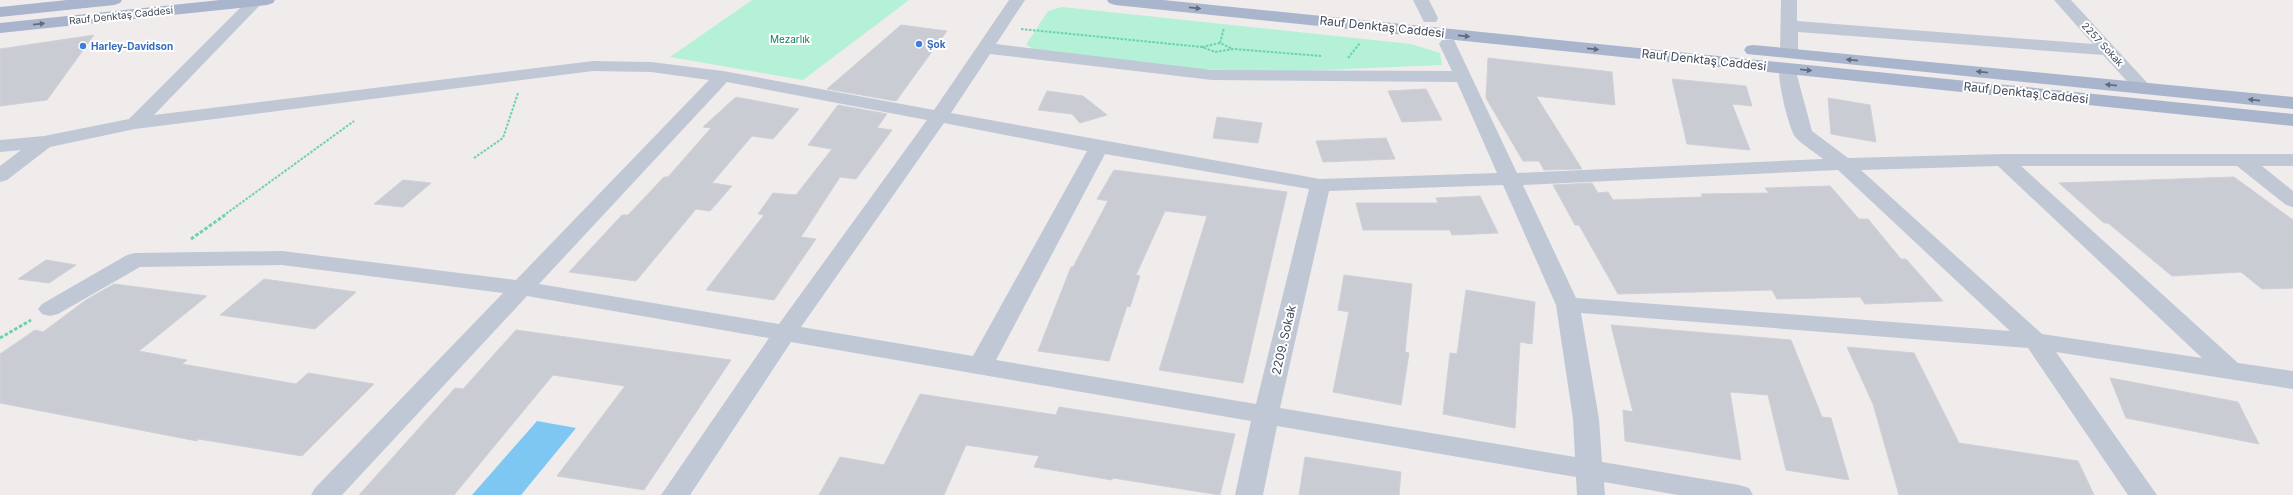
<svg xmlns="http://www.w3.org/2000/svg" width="2293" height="495" viewBox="0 0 2293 495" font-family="Inter,sans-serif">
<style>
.green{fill:#b4f1d6}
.water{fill:#7dc7f2}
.building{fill:#caccd4;stroke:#cfd0d8}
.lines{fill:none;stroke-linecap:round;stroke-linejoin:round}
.path-far1{stroke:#6ad2af;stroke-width:2;stroke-dasharray:2.5 1.5;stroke-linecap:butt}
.path{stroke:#6ad2af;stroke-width:3;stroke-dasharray:3.5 2;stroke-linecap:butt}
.street{fill:#c0c8d5;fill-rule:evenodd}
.primary{fill:#a8b5cd;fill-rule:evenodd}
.oneway{fill:#616b7c}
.shop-dot{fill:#3f7fe0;stroke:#fff;stroke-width:1.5}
.labels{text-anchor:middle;stroke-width:4;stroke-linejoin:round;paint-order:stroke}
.far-street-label{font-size:10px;fill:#434b5a;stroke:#fff}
.far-park-label{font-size:10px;fill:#0f7f59;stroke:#fff}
.far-shop-label{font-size:10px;font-weight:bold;fill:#366cbe;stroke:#fff;text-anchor:start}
.street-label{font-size:12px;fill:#434b5a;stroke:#fff}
</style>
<rect width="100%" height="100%" fill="#efeceb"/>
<g class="green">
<polygon points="752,0 909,0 803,80 670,57"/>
<polygon points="1062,7 1411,44 1440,53 1442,65 1273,72 1197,69 1034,49 1026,45 1048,11"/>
</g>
<polygon class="water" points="537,421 576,428 521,495 472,495"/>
<g class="building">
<polygon points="901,25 947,31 896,101 827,89"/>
<polygon points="94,35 47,100 0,106 0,49"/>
<polygon points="1488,58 1612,72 1615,105 1536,96 1582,169 1544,170 1539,161 1523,161 1486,98"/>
<polygon points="1672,79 1746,86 1752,106 1732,104 1750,150 1687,144"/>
<polygon points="1426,89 1442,120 1402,122 1388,91"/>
<polygon points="1047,91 1083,96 1107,115 1080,123 1072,114 1038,110"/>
<polygon points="736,97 799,109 773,139 752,136 712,183 732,186 710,211 696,209 636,281 569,272 622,215 628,215 664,177 668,177 711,128 703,127"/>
<polygon points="1828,98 1870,105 1876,142 1831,134"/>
<polygon points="838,105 887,114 877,128 892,130 856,179 840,177 801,237 816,239 774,300 706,290 764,215 758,214 773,193 796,195 832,149 808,145"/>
<polygon points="1217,117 1262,123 1258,143 1213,138"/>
<polygon points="1386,138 1395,159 1323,162 1316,141"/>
<polygon points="1114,170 1287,192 1243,383 1159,370 1207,216 1165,211 1136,275 1140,276 1130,307 1127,306 1109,361 1038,351 1071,267 1073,267 1108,201 1097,199"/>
<polygon points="2234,177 2293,220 2293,288 2262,289 2241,272 2172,276 2108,223 2104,223 2059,183"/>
<polygon points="403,180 431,183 403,207 374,204"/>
<polygon points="1592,183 1598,193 1608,192 1613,200 1703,197 1701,194 1769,193 1765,188 1830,186 1859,219 1868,219 1901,259 1906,259 1943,301 1865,304 1860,297 1777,299 1772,290 1618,294 1579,225 1575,225 1553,185"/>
<polygon points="1480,196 1498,233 1452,235 1450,230 1363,230 1356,203 1438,203 1436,198"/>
<polygon points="46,260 76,265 49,283 18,279"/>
<polygon points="1344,275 1412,284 1405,352 1409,353 1401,405 1333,392 1349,312 1338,310"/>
<polygon points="264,279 356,292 315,329 220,315"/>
<polygon points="114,284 207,296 139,351 187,360 182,364 296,384 308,373 374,384 302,456 198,439 197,441 0,403 0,354 35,330 43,332 86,300"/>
<polygon points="1466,290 1535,302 1532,344 1520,342 1515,428 1443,414 1450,353 1457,354"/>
<polygon points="1611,325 1791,340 1822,417 1831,418 1849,480 1786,470 1768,395 1730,392 1741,460 1625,441 1623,410 1633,412"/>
<polygon points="516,330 731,360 644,490 557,476 625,386 553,375 454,495 359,495 455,388 463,389"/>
<polygon points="1847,347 1914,353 1959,443 2078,461 2094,495 1899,495 1873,404"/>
<polygon points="2110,378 2238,402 2259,444 2126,418"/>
<polygon points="920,394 1056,415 1059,407 1235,434 1220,495 1113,478 1112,480 1034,467 1039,456 966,445 944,495 819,495 840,457 884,465"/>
<polygon points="1305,457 1401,472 1399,495 1299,495"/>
</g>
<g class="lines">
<g class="path-far1">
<polyline points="1021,29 1202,47 1215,52 1234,49 1321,56"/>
<polyline points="1220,43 1224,28"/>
<polyline points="1202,47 1220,43 1233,49"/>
<polyline points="1348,58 1360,43"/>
<polyline points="474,158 503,138 518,93"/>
<polyline points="223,216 354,121"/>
</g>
<g class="path">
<polyline points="191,239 225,215"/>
<polyline points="0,338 31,320"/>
</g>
<g class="street">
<path d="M248 0 264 1 154 115 593 61 651 62 723 71 934 110 1009 0H1025L996 44 1212 70 1452 71 1439 44 1442 40H1454L1517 173 1823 159C1815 152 1804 146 1796 138 1789 131 1775 72 1780 64H1792L1795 68 1812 131 1848 158 2003 154H2293V166H2262L2293 191V207L2286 205 2237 166H2021L2238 363 2293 371V389L2056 352 2157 495H2128L2028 348 1581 313 1599 419 1602 462 1739 485 1749 488 1753 495H1678L1604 482 1605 495H1577L1576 477 1277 426 1263 495H1235L1251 421 791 342 690 495H661L769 338 527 296 342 495H311L315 488 503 293 282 265 140 267 58 314 50 316 42 314 38 309 42 304 127 255 135 253 282 251 516 280 709 80 651 72 593 71 135 129 50 147 7 180 0 182V166L21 150 0 152V140L44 136 129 119ZM990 54 1212 80 1457 82 1497 173 1320 179 951 113ZM727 82 927 120 779 324 539 284ZM944 123 1087 151 973 356 801 327ZM1105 154 1309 189 1256 404 996 360ZM1998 166 2202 358 2042 334 1861 170ZM1838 170 2010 331 1576 298 1523 185ZM1503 185 1556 305 1573 419 1575 457 1280 408 1329 191Z"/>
<polygon points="1413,0 1429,0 1438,18 1436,22 1424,22"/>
<polygon points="1781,0 1797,0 1797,21 2093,44 2054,0 2071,0 2152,88 2149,92 2143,94 2137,92 2103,55 1798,32 1798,53 1795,57 1783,57 1780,53"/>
</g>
<g class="primary">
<polygon points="67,0 122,0 120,3 114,5 0,17 0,7"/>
<polygon points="220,0 275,0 273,3 267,5 0,33 0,23"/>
<polygon points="1107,0 1163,0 2293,114 2293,126 1115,5 1109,3"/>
<polygon points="1753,45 2293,97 2293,109 1747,54 1744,50 1747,46"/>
</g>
</g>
<defs><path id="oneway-solid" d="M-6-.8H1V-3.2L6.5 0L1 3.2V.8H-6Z"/></defs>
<g class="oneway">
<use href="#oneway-solid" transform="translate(1195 8) rotate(6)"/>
<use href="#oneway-solid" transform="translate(39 24) rotate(-6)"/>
<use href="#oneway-solid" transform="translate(1464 36) rotate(6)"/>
<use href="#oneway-solid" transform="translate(1593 49) rotate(6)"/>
<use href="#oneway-solid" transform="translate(1852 60) rotate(-174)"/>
<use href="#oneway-solid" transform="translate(1806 70) rotate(6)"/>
<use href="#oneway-solid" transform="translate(1982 72) rotate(-174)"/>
<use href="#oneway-solid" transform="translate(2111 85) rotate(-174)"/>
<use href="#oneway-solid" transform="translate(2254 100) rotate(-174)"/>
</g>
<g class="shop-dot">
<circle cx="919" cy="44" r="4"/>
<circle cx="83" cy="46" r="4"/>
</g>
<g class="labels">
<g class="far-street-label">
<text transform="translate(121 15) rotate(-6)" y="4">Rauf Denktaş Caddesi</text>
<text transform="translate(2103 44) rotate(47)" y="4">2257 Sokak</text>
</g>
<g class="far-park-label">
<text x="790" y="43">Mezarlık</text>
</g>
<g class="far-shop-label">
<text x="927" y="48">Şok</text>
<text x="91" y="50">Harley-Davidson</text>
</g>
<g class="street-label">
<text transform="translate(1382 27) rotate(6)" y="4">Rauf Denktaş Caddesi</text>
<text transform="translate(1704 60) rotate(6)" y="4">Rauf Denktaş Caddesi</text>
<text transform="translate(2026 93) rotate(6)" y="4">Rauf Denktaş Caddesi</text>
<text transform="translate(1284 340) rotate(-77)" y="4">2209. Sokak</text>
</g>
</g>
</svg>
